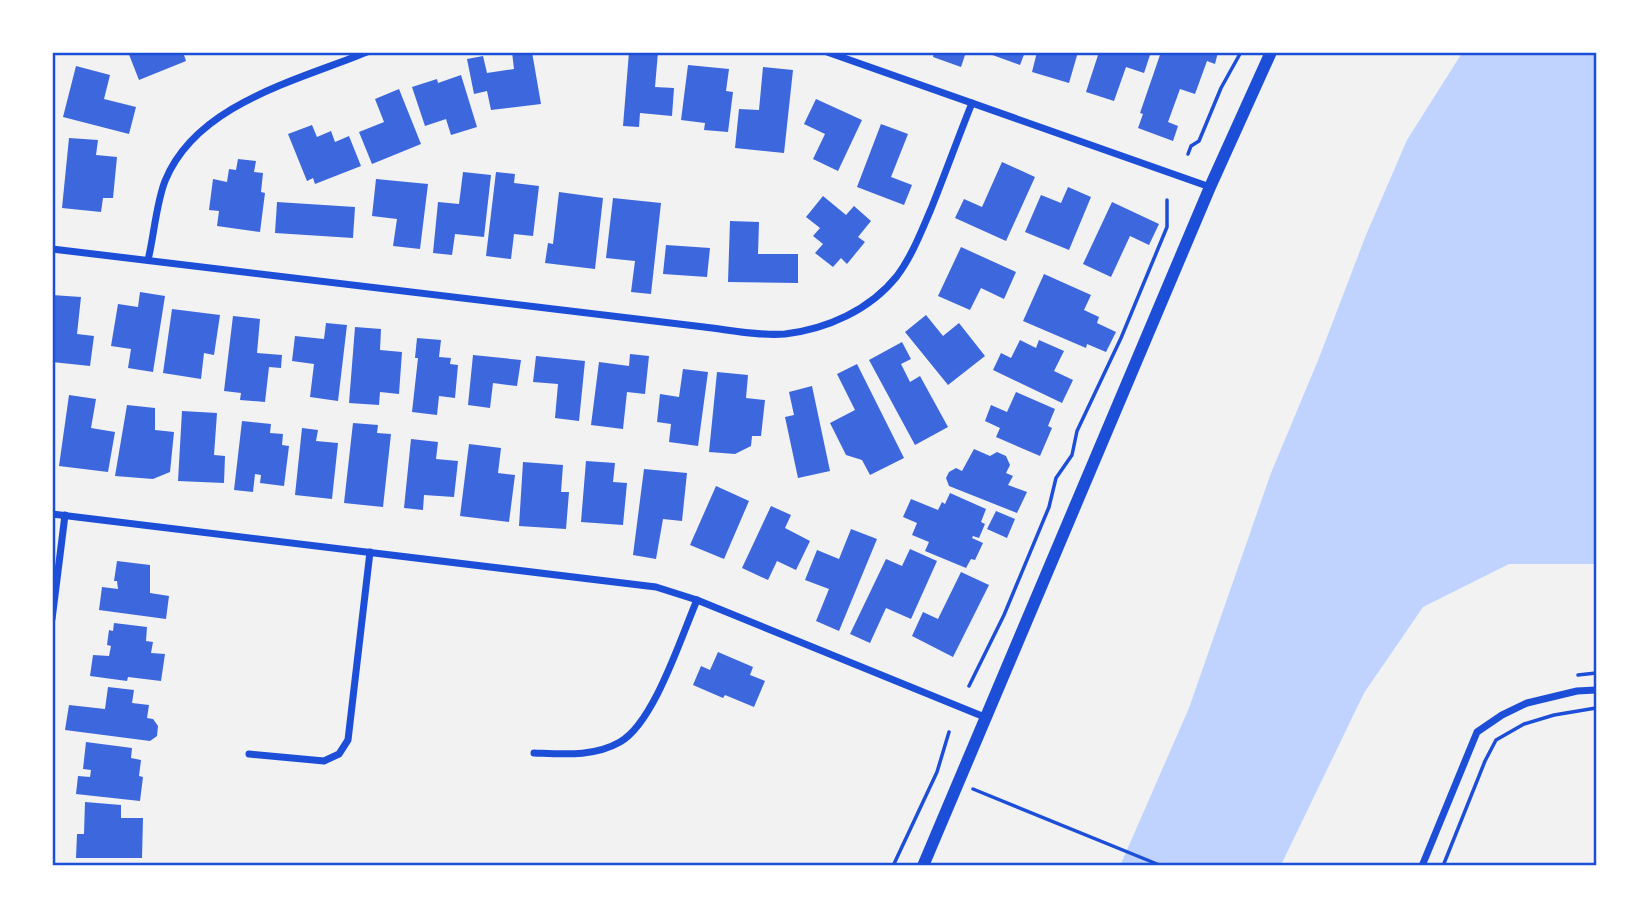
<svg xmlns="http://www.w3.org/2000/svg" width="1649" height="918" viewBox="0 0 1649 918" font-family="Rubik,sans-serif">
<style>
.water{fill:#bfd3fe}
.building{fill:#3d67dc}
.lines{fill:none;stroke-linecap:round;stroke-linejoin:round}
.path{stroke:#1d4ed8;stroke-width:3.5}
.minor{stroke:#1d4ed8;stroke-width:7}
.tertiary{stroke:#1d4ed8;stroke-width:12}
.neatline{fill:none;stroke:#1d4ed8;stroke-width:2.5}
</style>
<rect width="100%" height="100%" fill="#f2f2f2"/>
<polygon class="water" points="1462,53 1596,53 1596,564 1509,564 1423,607 1364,693 1281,865 1120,866 1189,708 1271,473 1319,358 1366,235 1407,140"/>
<g class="building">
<polygon points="128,52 183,52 186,61 139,80"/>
<polygon points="512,52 532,52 541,104 491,110 487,91 474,94 467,59 483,56 487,73 514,69"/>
<polygon points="629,52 658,52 655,87 674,88 672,116 640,113 639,127 623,126"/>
<polygon points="934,52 966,52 961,67 933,57"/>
<polygon points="984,52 1025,52 1020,65"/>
<polygon points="1037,52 1078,52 1069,83 1032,72"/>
<polygon points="1099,52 1151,52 1144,73 1126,67 1114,101 1086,92"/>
<polygon points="1161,52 1218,52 1215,64 1207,61 1195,94 1180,89 1168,122 1178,126 1173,141 1138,128 1143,114 1140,113"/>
<polygon points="688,65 729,69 726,91 733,92 728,132 704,130 705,123 681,120"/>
<polygon points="76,66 110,75 104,99 136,107 129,134 63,117"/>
<polygon points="763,67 793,70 784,153 735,148 739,109 759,110"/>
<polygon points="461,75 477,127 451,135 446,119 425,126 412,87 437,79 438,83"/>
<polygon points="399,89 421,144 372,164 359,132 384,122 375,99"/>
<polygon points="816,99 862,120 838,171 813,159 825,134 804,124"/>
<polygon points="881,124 908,134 891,177 912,185 904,205 857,187"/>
<polygon points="312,125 317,137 331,131 335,142 349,136 361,166 315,184 313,178 307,181 288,134"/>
<polygon points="69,138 98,140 96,155 117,157 113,198 103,198 101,212 62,208"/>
<polygon points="238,159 256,161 254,172 263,173 261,192 265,193 260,232 217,226 219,211 209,210 213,179 227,182 229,169 236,170"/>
<polygon points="1002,162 1035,177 1006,241 955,218 964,199 982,207"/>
<polygon points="463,172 491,175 484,237 455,234 452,255 433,253 438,202 459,204"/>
<polygon points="496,172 515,174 514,183 539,186 533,236 514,234 511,259 486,256"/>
<polygon points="376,179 428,184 420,249 393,246 397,219 372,216"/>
<polygon points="1068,187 1091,197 1069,250 1025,232 1041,195 1061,203"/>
<polygon points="559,192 603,198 595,269 545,263 548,243 553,244"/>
<polygon points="823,196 846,215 854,206 871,221 858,237 865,242 847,264 841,258 833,267 815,253 823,244 813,236 820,228 806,217"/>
<polygon points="613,198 661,203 651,294 631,292 635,261 606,258"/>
<polygon points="277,202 355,207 353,238 275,233"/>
<polygon points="1112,202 1159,224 1149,245 1130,236 1111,277 1083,264"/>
<polygon points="730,221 759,222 758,254 798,254 798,283 728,282"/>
<polygon points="666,245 710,248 707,277 663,274"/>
<polygon points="961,247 1016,272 1004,299 981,288 970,310 938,296"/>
<polygon points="1044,274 1091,295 1084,310 1099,317 1097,323 1116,332 1106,352 1087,344 1086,348 1023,321"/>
<polygon points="140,292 165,296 153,372 128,368 131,349 111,346 118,304 138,307"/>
<polygon points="52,295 81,297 77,334 94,336 90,366 52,362"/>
<polygon points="172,309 220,315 214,355 204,353 201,379 163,373"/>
<polygon points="926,315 943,336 959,323 985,356 948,385 905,332"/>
<polygon points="233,316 260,319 257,353 282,355 281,368 269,367 265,402 240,400 241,393 224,391"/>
<polygon points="326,323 347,325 338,401 310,397 314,364 292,361 295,336 324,339"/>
<polygon points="355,327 381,329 380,350 402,352 399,394 380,392 379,405 349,403"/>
<polygon points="417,338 441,340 439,357 451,358 450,364 458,365 455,398 439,396 437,415 412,412 418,358 415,358"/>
<polygon points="1020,340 1036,348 1039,340 1064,351 1054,371 1073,380 1062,403 993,370 1001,353 1011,358"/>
<polygon points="902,342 911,359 901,364 910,382 920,376 948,427 915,445 869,360"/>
<polygon points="630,354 649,356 645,394 627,392 623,429 591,425 599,362 629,366"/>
<polygon points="473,355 521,360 517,386 493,383 490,408 468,405"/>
<polygon points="536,356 585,361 579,421 555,418 558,384 533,382"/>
<polygon points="857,364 904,458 870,475 862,460 846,455 830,423 855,410 837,374"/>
<polygon points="683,369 708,372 698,446 669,442 671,424 657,422 660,394 679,397"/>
<polygon points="717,372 748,375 746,398 765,400 761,436 752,436 751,446 735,454 709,452"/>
<polygon points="812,386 830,471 798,478 785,417 794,415 789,392"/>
<polygon points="1016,392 1055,409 1048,426 1052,428 1040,456 996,437 1000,428 985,421 991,405 1007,412"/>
<polygon points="69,395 96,399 91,428 115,432 108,472 59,466"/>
<polygon points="127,405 155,408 155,430 174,432 170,472 153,479 115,476"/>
<polygon points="182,411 217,413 214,455 225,456 224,483 178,481"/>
<polygon points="242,421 271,424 270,433 283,434 282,445 289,446 284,486 260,483 261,475 255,474 253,492 234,490"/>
<polygon points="353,423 378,425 377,433 391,434 383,507 344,503"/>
<polygon points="302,428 318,430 316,441 338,443 332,499 295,495"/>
<polygon points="411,439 438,442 436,459 458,461 454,497 424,495 423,510 404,508"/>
<polygon points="469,444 501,448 498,473 515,475 509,522 460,516"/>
<polygon points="974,449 990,456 997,452 1006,456 1010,465 1006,473 1013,476 1008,485 1027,492 1017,513 949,486 946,478 949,472 956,468 962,471"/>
<polygon points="586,461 615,463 613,482 627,483 623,525 581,522"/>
<polygon points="523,462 563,465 561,492 569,492 566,529 519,526"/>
<polygon points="644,469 687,473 682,521 663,519 656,559 633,555"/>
<polygon points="716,486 749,501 724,559 690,545"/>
<polygon points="950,493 986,509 981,522 985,524 979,538 973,536 972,538 983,543 975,560 971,559 966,568 925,551 929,542 912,535 917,523 903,517 911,499 938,510 942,502 945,504"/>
<polygon points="771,506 791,515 785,528 810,541 796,570 777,561 768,580 742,568"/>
<polygon points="996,511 1015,519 1007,538 987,529"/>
<polygon points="851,529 877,539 839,631 816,621 829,589 805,580 817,550 839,559"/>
<polygon points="910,549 937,561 911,619 886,608 870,643 850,634 886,559 902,566"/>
<polygon points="117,561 150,565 150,593 169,596 166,619 99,610 102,587 118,589 117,581 114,581"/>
<polygon points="961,572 989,585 953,657 912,636 923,612 938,619"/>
<polygon points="114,623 147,627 146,641 153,642 151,653 165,654 161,681 128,677 127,681 90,676 93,655 109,656 111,646 107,645 109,630 113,631"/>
<polygon points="718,652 753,667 750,675 765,681 754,707 725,695 723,698 693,685 701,666 710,670"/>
<polygon points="108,687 134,690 132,703 149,705 147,718 153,719 158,726 157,736 150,741 65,730 69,705 105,709"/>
<polygon points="86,742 132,748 131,758 141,760 139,776 143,777 140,801 76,794 78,776 90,777 91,770 83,769"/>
<polygon points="85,802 121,805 121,818 143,818 142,858 76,858 77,834 84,834"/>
</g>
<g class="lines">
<g class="path">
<polyline points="1188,154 1191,146 1199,141 1221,88 1241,52"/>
<polyline points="1578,675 1596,673"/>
<polyline points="969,686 1004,615 1049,507 1056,478 1072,455 1077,431 1121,338 1167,227 1167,200"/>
<polyline points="973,789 1162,866"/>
<polyline points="893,866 937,772 949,732"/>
<polyline points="1443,866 1485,761 1496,740 1524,724 1554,715 1596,708"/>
</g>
<g class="minor">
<polyline points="827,52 1210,187"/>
<path d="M52 249 704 327C730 330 759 336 785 334 827 329 870 310 897 276 912 256 921 232 931 209 945 174 958 138 972 103"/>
<path d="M148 260C154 236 156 204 165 181 196 104 296 81 367 52"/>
<polyline points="52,514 656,587 697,600 987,718"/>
<polyline points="52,619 65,515"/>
<path d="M534 753C563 754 594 757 620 742 654 723 681 637 697 600"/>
<polyline points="249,754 324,761 339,754 348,740 370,552"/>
<polyline points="1422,866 1477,732 1502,715 1527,703 1577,691 1596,690"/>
</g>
<polyline class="tertiary" points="923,866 1210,187 1271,52"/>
</g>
<rect width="1649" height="918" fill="none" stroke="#ffffff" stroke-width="108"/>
<rect x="54" y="54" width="1541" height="810" class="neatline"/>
</svg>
